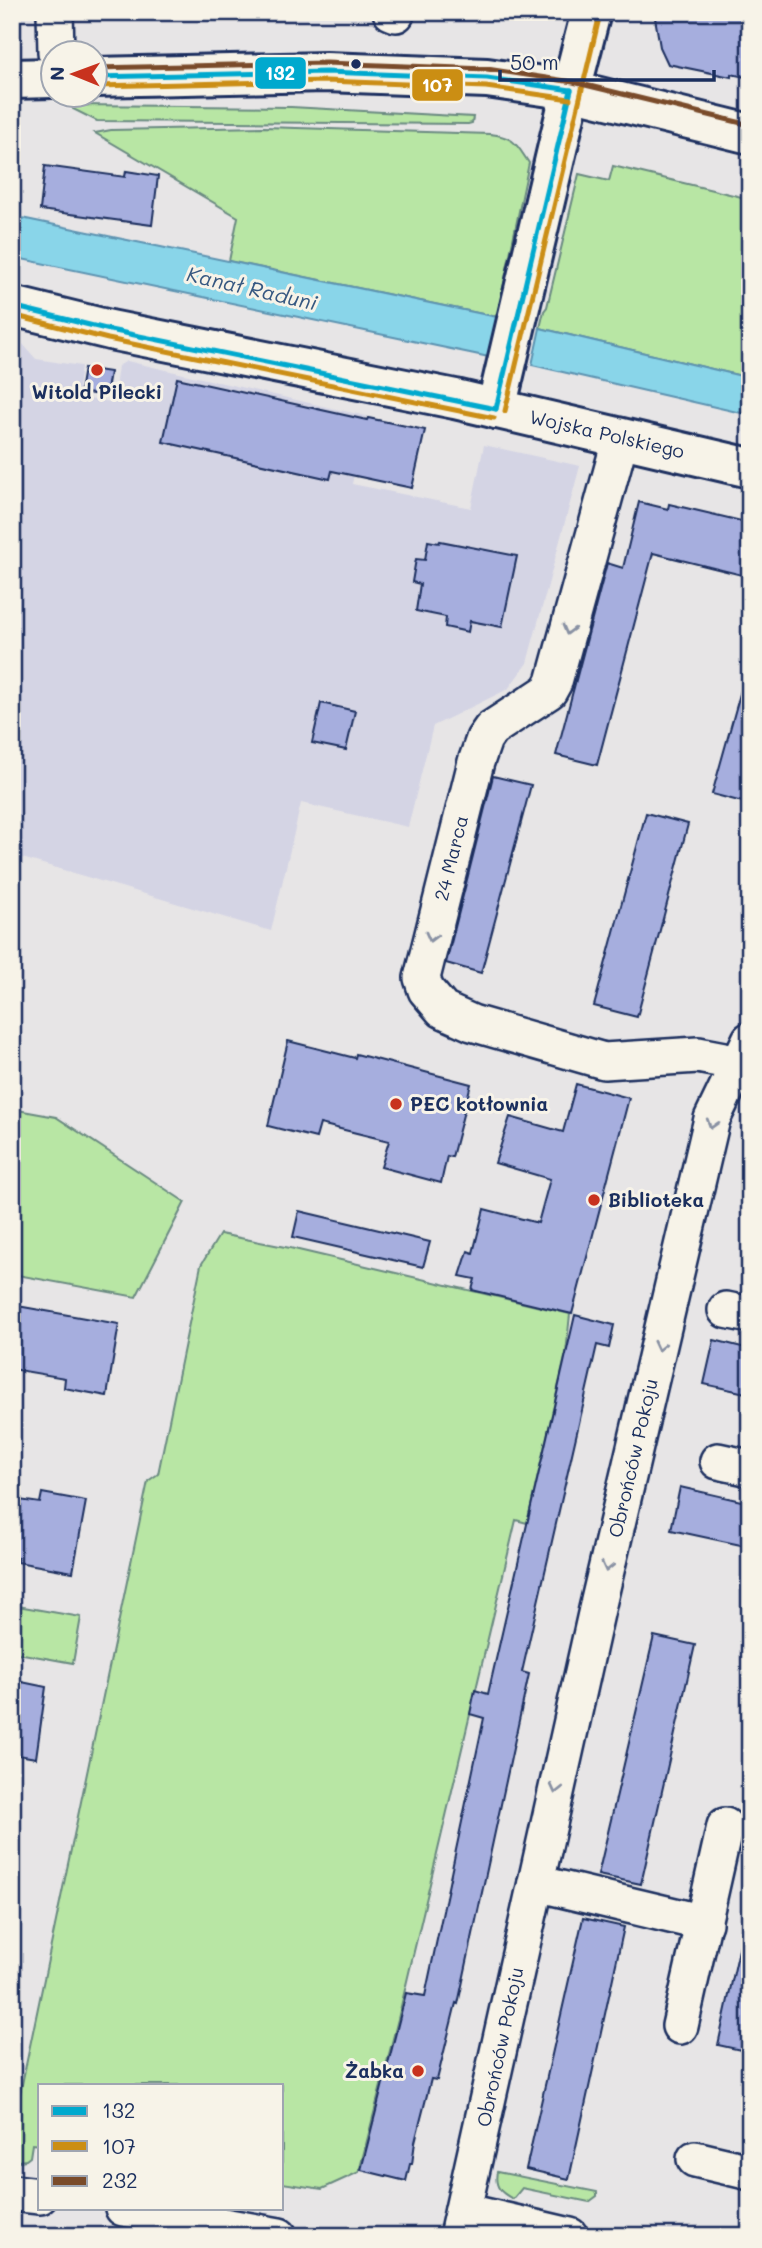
<svg xmlns="http://www.w3.org/2000/svg" width="762" height="2248" viewBox="0 0 762 2248" font-family="Mali,sans-serif">
<style>
.built{fill:#d4d4e4}
.green{fill:#b8e6a4;stroke:#6a8a81;stroke-width:2}
.water{fill:#89d5e9;stroke:#5d93b1;stroke-width:2}
.building{fill:#a6aede;stroke:#1b2f5e;stroke-width:2}
.lines{fill:none;stroke-linecap:round;stroke-linejoin:round}
.minor-casing{stroke:#1b2f5e;stroke-width:40}
.tertiary-casing{stroke:#1b2f5e;stroke-width:44}
.secondary-casing{stroke:#1b2f5e;stroke-width:44}
.primary-casing{stroke:#1b2f5e;stroke-width:44}
.minor{stroke:#f7f3e8;stroke-width:35}
.tertiary{stroke:#f7f3e8;stroke-width:38}
.secondary{stroke:#f7f3e8;stroke-width:38}
.primary{stroke:#f7f3e8;stroke-width:38}
.bus-1-casing{stroke:#f7f3e8;stroke-width:10}
.bus-2-casing{stroke:#f7f3e8;stroke-width:10}
.bus-3-casing{stroke:#f7f3e8;stroke-width:10}
.bus-1{stroke:#00a9ce;stroke-width:5}
.bus-2{stroke:#cb8e13;stroke-width:5}
.bus-3{stroke:#7a4b2a;stroke-width:5}
.oneway{stroke:#8991a3}
.bus-dot{fill:#1b2f5e;stroke:#f7f3e8;stroke-width:2.5}
.poi-dot{fill:#c8321e;stroke:#f7f3e8;stroke-width:2.5}
.labels{text-anchor:middle;stroke-width:6;stroke-linejoin:round;paint-order:stroke}
.poi-label{font-size:19px;font-weight:bold;fill:#1b2f5e;stroke:#f7f3e8;text-anchor:start}
.street-label{font-size:19px;fill:#1b2f5e;stroke:#f7f3e8}
.water-label{font-size:21px;font-style:italic;fill:#365881;stroke:#f7f3e8}
.line-badge{stroke:#f7f3e8;stroke-width:2.5}
.badge-label{font-size:19px;text-anchor:middle;font-weight:bold;fill:#fff}
</style>
<rect width="100%" height="100%" fill="#e7e5e6"/>
<filter id="ink" filterUnits="userSpaceOnUse"><feTurbulence type="fractalNoise" baseFrequency=".0143" numOctaves="2"/><feDisplacementMap in="SourceGraphic" scale="14" xChannelSelector="R" yChannelSelector="G"/><feConvolveMatrix kernelMatrix="1 2 1 2 8 2 1 2 1" color-interpolation-filters="sRGB"/></filter>
<g filter="url(#ink)">
<polygon class="built" points="12,341 22,343 36,359 81,366 77,398 113,402 118,366 127,361 366,416 352,484 471,508 484,445 580,466 527,663 508,689 433,726 408,827 301,803 271,931 12,855"/>
<g class="green">
<polygon points="74,105 291,107 473,117 472,123 468,124 97,121 73,109"/>
<path d="M264 127 490 134C515 137 516 144 529 163L497 317 229 261 238 217 95 133 111 130Z"/>
<polygon points="613,166 750,199 750,378 540,328 544,311 547,307 579,174 609,181"/>
<polygon points="12,1109 56,1117 185,1202 136,1297 12,1274"/>
<polygon points="220,1234 290,1248 570,1314 566,1353 527,1523 516,1520 398,2019 359,2172 322,2189 282,2183 282,2085 40,2085 40,2145 32,2144 30,2157 26,2160 12,2162 12,2132 148,1481 158,1474 201,1265"/>
<polygon points="12,1605 81,1617 73,1663 12,1652"/>
<path d="M497 2172 597 2192V2196L589 2202 522 2188 513 2199C501 2193 494 2187 497 2172Z"/>
</g>
<g class="water">
<polygon points="12,216 497,317 489,357 12,257"/>
<polygon points="540,328 750,378 750,415 532,365"/>
</g>
<g class="building">
<polygon points="654,12 750,12 750,78 731,74 731,77 668,64 660,47"/>
<polygon points="45,166 125,177 126,171 158,176 152,225 40,210"/>
<polygon points="84,368 110,372 106,396 80,392"/>
<polygon points="177,378 367,420 368,418 425,430 412,488 332,471 330,479 163,442"/>
<polygon points="639,502 668,509 669,504 750,523 750,577 653,553 597,765 556,755 607,563 623,568"/>
<polygon points="428,541 439,543 440,541 517,556 502,627 470,621 468,632 445,627 446,617 416,611 420,584 412,582 416,559 425,560"/>
<polygon points="743,683 750,684 750,804 712,794"/>
<polygon points="321,703 355,711 346,750 312,743"/>
<polygon points="493,776 531,785 481,973 446,963"/>
<polygon points="646,813 688,824 637,1017 594,1006"/>
<polygon points="288,1041 355,1058 356,1054 471,1084 452,1157 447,1156 441,1183 381,1167 389,1141 320,1124 316,1138 268,1126"/>
<polygon points="576,1084 629,1098 572,1314 472,1290 475,1279 460,1276 468,1251 473,1253 484,1209 538,1223 550,1179 495,1163 510,1117 563,1132"/>
<polygon points="299,1211 430,1242 423,1267 293,1237"/>
<polygon points="12,1305 119,1324 107,1396 64,1388 65,1378 12,1369"/>
<polygon points="575,1315 614,1325 609,1348 597,1345 522,1672 529,1674 458,2004 456,2003 437,2080 431,2079 415,2142 412,2164 410,2164 406,2181 361,2170 406,1993 425,1996 484,1718 470,1714 475,1690 488,1694"/>
<polygon points="714,1340 750,1349 750,1394 704,1384"/>
<polygon points="680,1487 750,1503 750,1547 671,1530"/>
<polygon points="42,1493 86,1501 73,1572 17,1562 18,1558 12,1557 12,1499 40,1503"/>
<polygon points="654,1636 695,1645 641,1884 598,1875"/>
<polygon points="17,1681 46,1687 36,1758 12,1754 12,1686 16,1687"/>
<polygon points="583,1918 624,1927 569,2179 526,2169"/>
<polygon points="740,1945 750,1947 750,2052 718,2045"/>
</g>
<g class="lines">
<g class="minor-casing">
<g id="minor">
<polyline points="55,12 56,52"/>
<polyline points="391,12 396,14"/>
<polyline points="621,437 554,682 549,691 491,729 484,739 476,762 422,978 426,990 443,1010 472,1023 604,1061 698,1055 750,1065"/>
<polyline points="726,1310 750,1315"/>
<polyline points="718,1461 750,1468"/>
<polyline points="536,1883 704,1923"/>
<polyline points="680,2026 725,1826"/>
<polyline points="695,2159 750,2172"/>
<polyline points="12,2193 40,2196"/>
<polyline points="123,2208 279,2236"/>
<polyline points="463,2211 570,2236"/>
<polyline points="457,2236 597,1609 712,1119 750,1040"/>
</g>
</g>
<g class="tertiary-casing">
<g id="tertiary">
<polyline points="12,306 110,330 455,399 750,468"/>
<polyline points="496,409 571,90"/>
</g>
</g>
<g class="secondary-casing">
<polyline id="secondary" points="571,90 591,12"/>
</g>
<g class="primary-casing">
<g id="primary">
<polyline points="94,77 326,72 487,78 571,90 750,134"/>
<polyline points="12,79 52,78"/>
</g>
</g>
<use href="#minor" class="minor"/>
<use href="#tertiary" class="tertiary"/>
<use href="#secondary" class="secondary"/>
<use href="#primary" class="primary"/>
<g class="bus-1-casing">
<g id="bus-1">
<polyline points="94,77 326,72 487,78 571,90"/>
<polyline points="12,306 110,330 496,409"/>
<polyline points="496,409 571,90"/>
</g>
</g>
<g class="bus-2-casing">
<g id="bus-2">
<polyline points="94,86 326,81 486,87 570,99"/>
<polyline points="12,315 108,339 494,418"/>
<polyline points="505,411 600,14"/>
</g>
</g>
<g class="bus-3-casing">
<polyline id="bus-3" points="94,68 326,63 487,69 573,82 750,125"/>
</g>
<use href="#bus-1" class="bus-1"/>
<use href="#bus-2" class="bus-2"/>
<use href="#bus-3" class="bus-3"/>
</g>
<defs><path id="oneway-chevron" d="M-2-3.5L2.5 0L-2 3.5" fill="none" stroke-width="1.6" stroke-linecap="round" stroke-linejoin="round" transform="scale(1.75)"/></defs>
<g class="oneway">
<use href="#oneway-chevron" transform="translate(568 630) rotate(105)"/>
<use href="#oneway-chevron" transform="translate(431 937) rotate(104)"/>
<use href="#oneway-chevron" transform="translate(712 1124) rotate(107)"/>
<use href="#oneway-chevron" transform="translate(659 1346) rotate(103)"/>
<use href="#oneway-chevron" transform="translate(607 1567) rotate(103)"/>
<use href="#oneway-chevron" transform="translate(556 1789) rotate(103)"/>
</g>
</g>
<circle class="bus-dot" cx="356" cy="64" r="6"/>
<g class="poi-dot">
<circle cx="97" cy="370" r="7"/>
<circle cx="396" cy="1104" r="7"/>
<circle cx="594" cy="1200" r="7"/>
<circle cx="418" cy="2071" r="7"/>
</g>
<g class="labels">
<g class="poi-label">
<text x="97" y="399" text-anchor="middle">Witold Pilecki</text>
<text x="410" y="1111">PEC kotłownia</text>
<text x="608" y="1207">Biblioteka</text>
<text x="404" y="2078" text-anchor="end">Żabka</text>
</g>
<g class="street-label">
<text transform="translate(607 434) rotate(13)" y="7">Wojska Polskiego</text>
<text transform="translate(451 858) rotate(-76)" y="7">24 Marca</text>
<text transform="translate(633 1458) rotate(-77)" y="7">Obrońców Pokoju</text>
<text transform="translate(500 2047) rotate(-78)" y="7">Obrońców Pokoju</text>
</g>
<g class="water-label">
<text transform="translate(252 289) rotate(13)" y="7">Kanał Raduni</text>
</g>
</g>
<g class="line-badge">
<rect x="254" y="56" width="53" height="34" rx="7" fill="#00a9ce"/>
<rect x="411" y="68" width="53" height="34" rx="7" fill="#cb8e13"/>
</g>
<g class="badge-label">
<text x="280" y="80">132</text>
<text x="437" y="92">107</text>
</g>
<rect width="762" height="2248" fill="none" stroke="#f7f3e8" stroke-width="42"/>
<rect x="21" y="21" width="720" height="2206" fill="none" stroke="#1b2f5e" stroke-width="2.5" filter="url(#ink)"/>
<rect x="38" y="2084" width="245" height="126" fill="#f7f3e8" stroke="#9fa5b1" stroke-width="2"/>
<rect x="52" y="2106" width="35" height="10" fill="#00a9ce" stroke="#9fa5b1" stroke-width="2"/>
<text x="102" y="2118" font-size="21" fill="#1b2f5e">132</text>
<rect x="52" y="2141" width="35" height="10" fill="#cb8e13" stroke="#9fa5b1" stroke-width="2"/>
<text x="102" y="2154" font-size="21" fill="#1b2f5e">107</text>
<rect x="52" y="2176" width="35" height="10" fill="#7a4b2a" stroke="#9fa5b1" stroke-width="2"/>
<text x="102" y="2188" font-size="21" fill="#1b2f5e">232</text>
<g transform="translate(74 74) rotate(271)"><circle r="33" fill="#f7f3e8" stroke="#9fa5b1" stroke-width="2"/>
<path d="M0-5L12 26L0 18L-12 26Z" fill="#c8321e"/>
<text y="-10" font-size="19" font-weight="bold" text-anchor="middle" fill="#1b2f5e">N</text>
</g>
<path d="M500 70v10h214v-10" fill="none" stroke="#1b2f5e" stroke-width="3.5"/>
<text x="510" y="70" font-size="21" fill="#1b2f5e" stroke="#f7f3e8" stroke-width="5" paint-order="stroke">50 m</text>
</svg>
